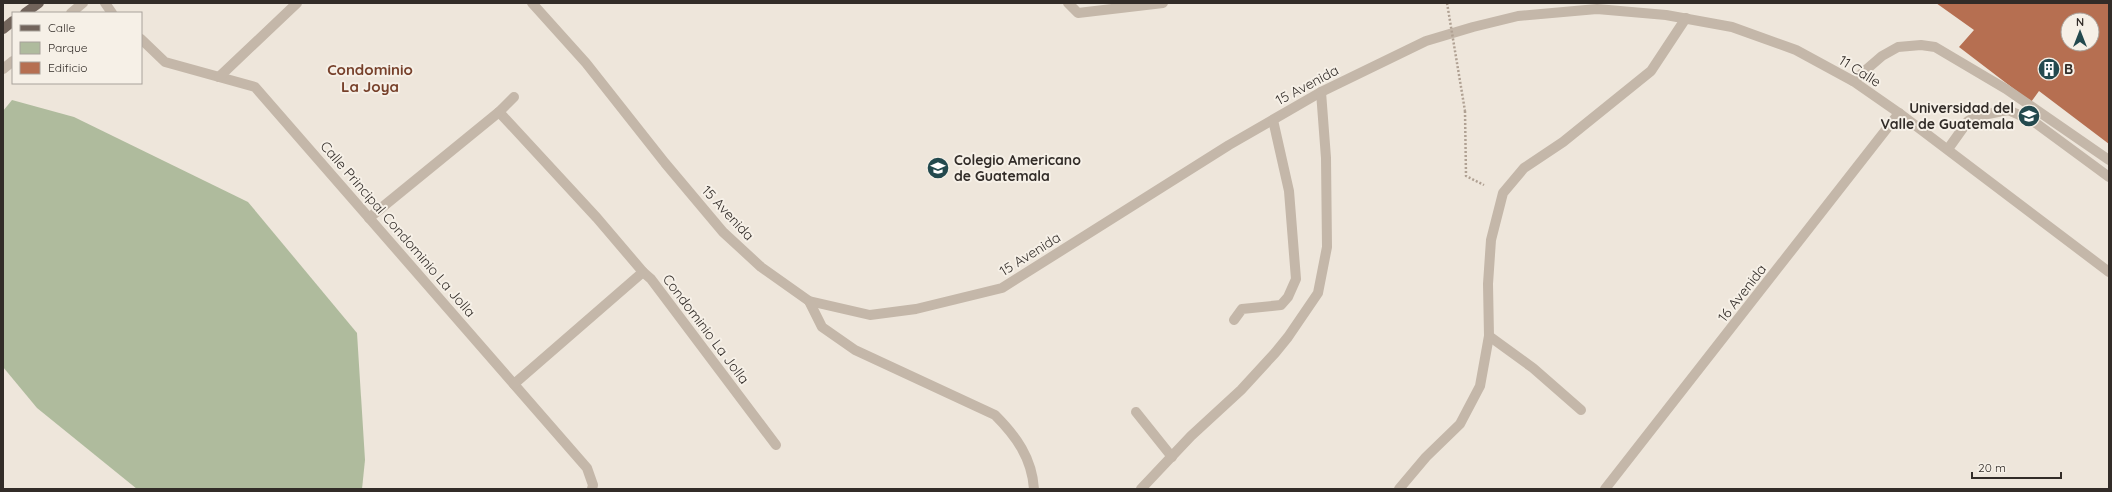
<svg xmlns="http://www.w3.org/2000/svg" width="2112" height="492" viewBox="0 0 2112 492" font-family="Quicksand,sans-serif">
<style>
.green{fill:#afbb9d}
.building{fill:#b66f51;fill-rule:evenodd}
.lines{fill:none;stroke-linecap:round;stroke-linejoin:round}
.path{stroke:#b0a193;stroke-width:2.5;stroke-dasharray:2 2;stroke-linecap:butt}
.minor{stroke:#c4b7a9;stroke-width:10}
.major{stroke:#72645b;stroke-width:10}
.path-bridge{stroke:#b0a193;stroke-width:2.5;stroke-dasharray:2 2;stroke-linecap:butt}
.labels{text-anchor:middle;stroke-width:4;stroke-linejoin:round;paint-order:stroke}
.poi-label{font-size:14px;font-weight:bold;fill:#322c28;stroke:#f6f0e7;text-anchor:start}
.street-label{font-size:14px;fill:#322c28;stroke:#f6f0e7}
.neighbourhood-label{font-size:15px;font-weight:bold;fill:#77412b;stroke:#f6f0e7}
</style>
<rect width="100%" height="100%" fill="#eee6db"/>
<polygon class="green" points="12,100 74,117 248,202 357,333 365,460 362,489 137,489 37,408 3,367 3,111"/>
<path class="building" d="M1936 3H2109V144L2039 91 2031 102 1959 47 1974 30ZM2068 20H2092V44H2068Z"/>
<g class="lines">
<polyline class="path" points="1465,111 1466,176 1484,185"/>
<g class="minor">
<polyline points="105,3 112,13"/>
<polyline points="532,3 586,63 665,163 723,232 761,267 809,301 870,315 916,309 1002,288 1229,145 1321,92 1426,41 1473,27 1518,16 1597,9 1666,15 1732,27 1796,50 1853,81 1899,113 2109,272"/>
<polyline points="1068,3 1078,13 1163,3"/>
<polyline points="71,13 83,3"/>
<polyline points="141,39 165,62 255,87 587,468 593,485 592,489"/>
<polyline points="3,69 13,61"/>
<polyline points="219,77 297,3"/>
<polyline points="1853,81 1882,56 1898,47 1921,45 1935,47 2006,89 2109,160"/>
<polyline points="499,112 597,218 643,272"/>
<polyline points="1948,149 1968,121 1978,116 2008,110 2033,121 2109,177"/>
<polyline points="369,218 499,112 514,97"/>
<path d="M809 301 822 327 855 350 995 415C1016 436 1032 458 1034 489"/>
<polyline points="1234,320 1242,309 1281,305 1288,297 1296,279 1289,191 1273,120"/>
<polyline points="1489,336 1533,368 1581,410"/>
<polyline points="514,384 643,272 651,279 776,445"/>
<polyline points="1136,412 1172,457"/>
<polyline points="1141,489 1191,436 1241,390 1275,353 1288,337 1318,293 1327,247 1326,158 1321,92"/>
<polyline points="1399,489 1426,457 1460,424 1480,386 1489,336 1488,284 1491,240 1503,193 1524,168 1563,142 1651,71 1686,18"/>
<polyline points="1605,489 1899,113"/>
</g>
<g class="major">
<polyline points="25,13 39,3"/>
<polyline points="3,29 13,21"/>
</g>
<polyline class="path-bridge" points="1447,3 1465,111"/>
</g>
<defs>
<g id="building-disc" transform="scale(1.15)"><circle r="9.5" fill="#23494e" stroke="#f6f0e7"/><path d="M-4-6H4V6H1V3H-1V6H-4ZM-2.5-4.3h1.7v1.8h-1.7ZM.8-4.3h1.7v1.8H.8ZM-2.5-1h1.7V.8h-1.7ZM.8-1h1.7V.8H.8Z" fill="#fff"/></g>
<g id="university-disc" transform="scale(1.15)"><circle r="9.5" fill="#23494e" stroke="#f6f0e7"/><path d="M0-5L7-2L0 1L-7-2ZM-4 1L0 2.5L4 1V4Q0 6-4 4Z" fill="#fff"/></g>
<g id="school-disc" transform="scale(1.15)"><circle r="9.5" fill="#23494e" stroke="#f6f0e7"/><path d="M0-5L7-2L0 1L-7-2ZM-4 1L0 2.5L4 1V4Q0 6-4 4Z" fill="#fff"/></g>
</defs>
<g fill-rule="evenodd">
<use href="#building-disc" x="2049" y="69"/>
<use href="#university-disc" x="2029" y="116"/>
<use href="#school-disc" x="938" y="168"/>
</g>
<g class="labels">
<g class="poi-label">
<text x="2064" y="74">B</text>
<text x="2014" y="113" text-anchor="end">Universidad del<tspan x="2014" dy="16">Valle de Guatemala</tspan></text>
<text x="954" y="165">Colegio Americano<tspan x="954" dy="16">de Guatemala</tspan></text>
</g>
<g class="street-label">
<text transform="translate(1860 71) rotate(32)" y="5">11 Calle</text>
<text transform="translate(1307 85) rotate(-28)" y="5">15 Avenida</text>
<text transform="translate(728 213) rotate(47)" y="5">15 Avenida</text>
<text transform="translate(398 229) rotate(49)" y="5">Calle Principal Condominio La Jolla</text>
<text transform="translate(1030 254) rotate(-32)" y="5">15 Avenida</text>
<text transform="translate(1742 293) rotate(-52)" y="5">16 Avenida</text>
<text transform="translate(706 329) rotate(53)" y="5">Condominio La Jolla</text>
</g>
<g class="neighbourhood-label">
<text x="370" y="75">Condominio<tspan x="370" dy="17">La Joya</tspan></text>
</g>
</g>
<rect width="2112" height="492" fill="none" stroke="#322c28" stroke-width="8"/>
<rect x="12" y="12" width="130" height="72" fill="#f6f0e7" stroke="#a8a29b"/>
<rect x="20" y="25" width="20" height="6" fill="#72645b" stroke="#a8a29b"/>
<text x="48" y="32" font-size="12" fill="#322c28">Calle</text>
<rect x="20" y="42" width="20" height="12" fill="#afbb9d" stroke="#a8a29b"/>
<text x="48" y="52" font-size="12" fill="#322c28">Parque</text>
<rect x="20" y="62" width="20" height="12" fill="#b66f51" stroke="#a8a29b"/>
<text x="48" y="72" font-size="12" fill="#322c28">Edificio</text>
<g transform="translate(2080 32)"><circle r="19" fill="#f6f0e7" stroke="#a8a29b"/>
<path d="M0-3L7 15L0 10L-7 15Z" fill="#23494e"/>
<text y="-6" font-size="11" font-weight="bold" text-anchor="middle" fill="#322c28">N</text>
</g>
<path d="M1972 472v6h89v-6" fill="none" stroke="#322c28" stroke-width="2"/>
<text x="1978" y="472" font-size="12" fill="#322c28" stroke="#f6f0e7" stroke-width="3" paint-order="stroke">20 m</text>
</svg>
